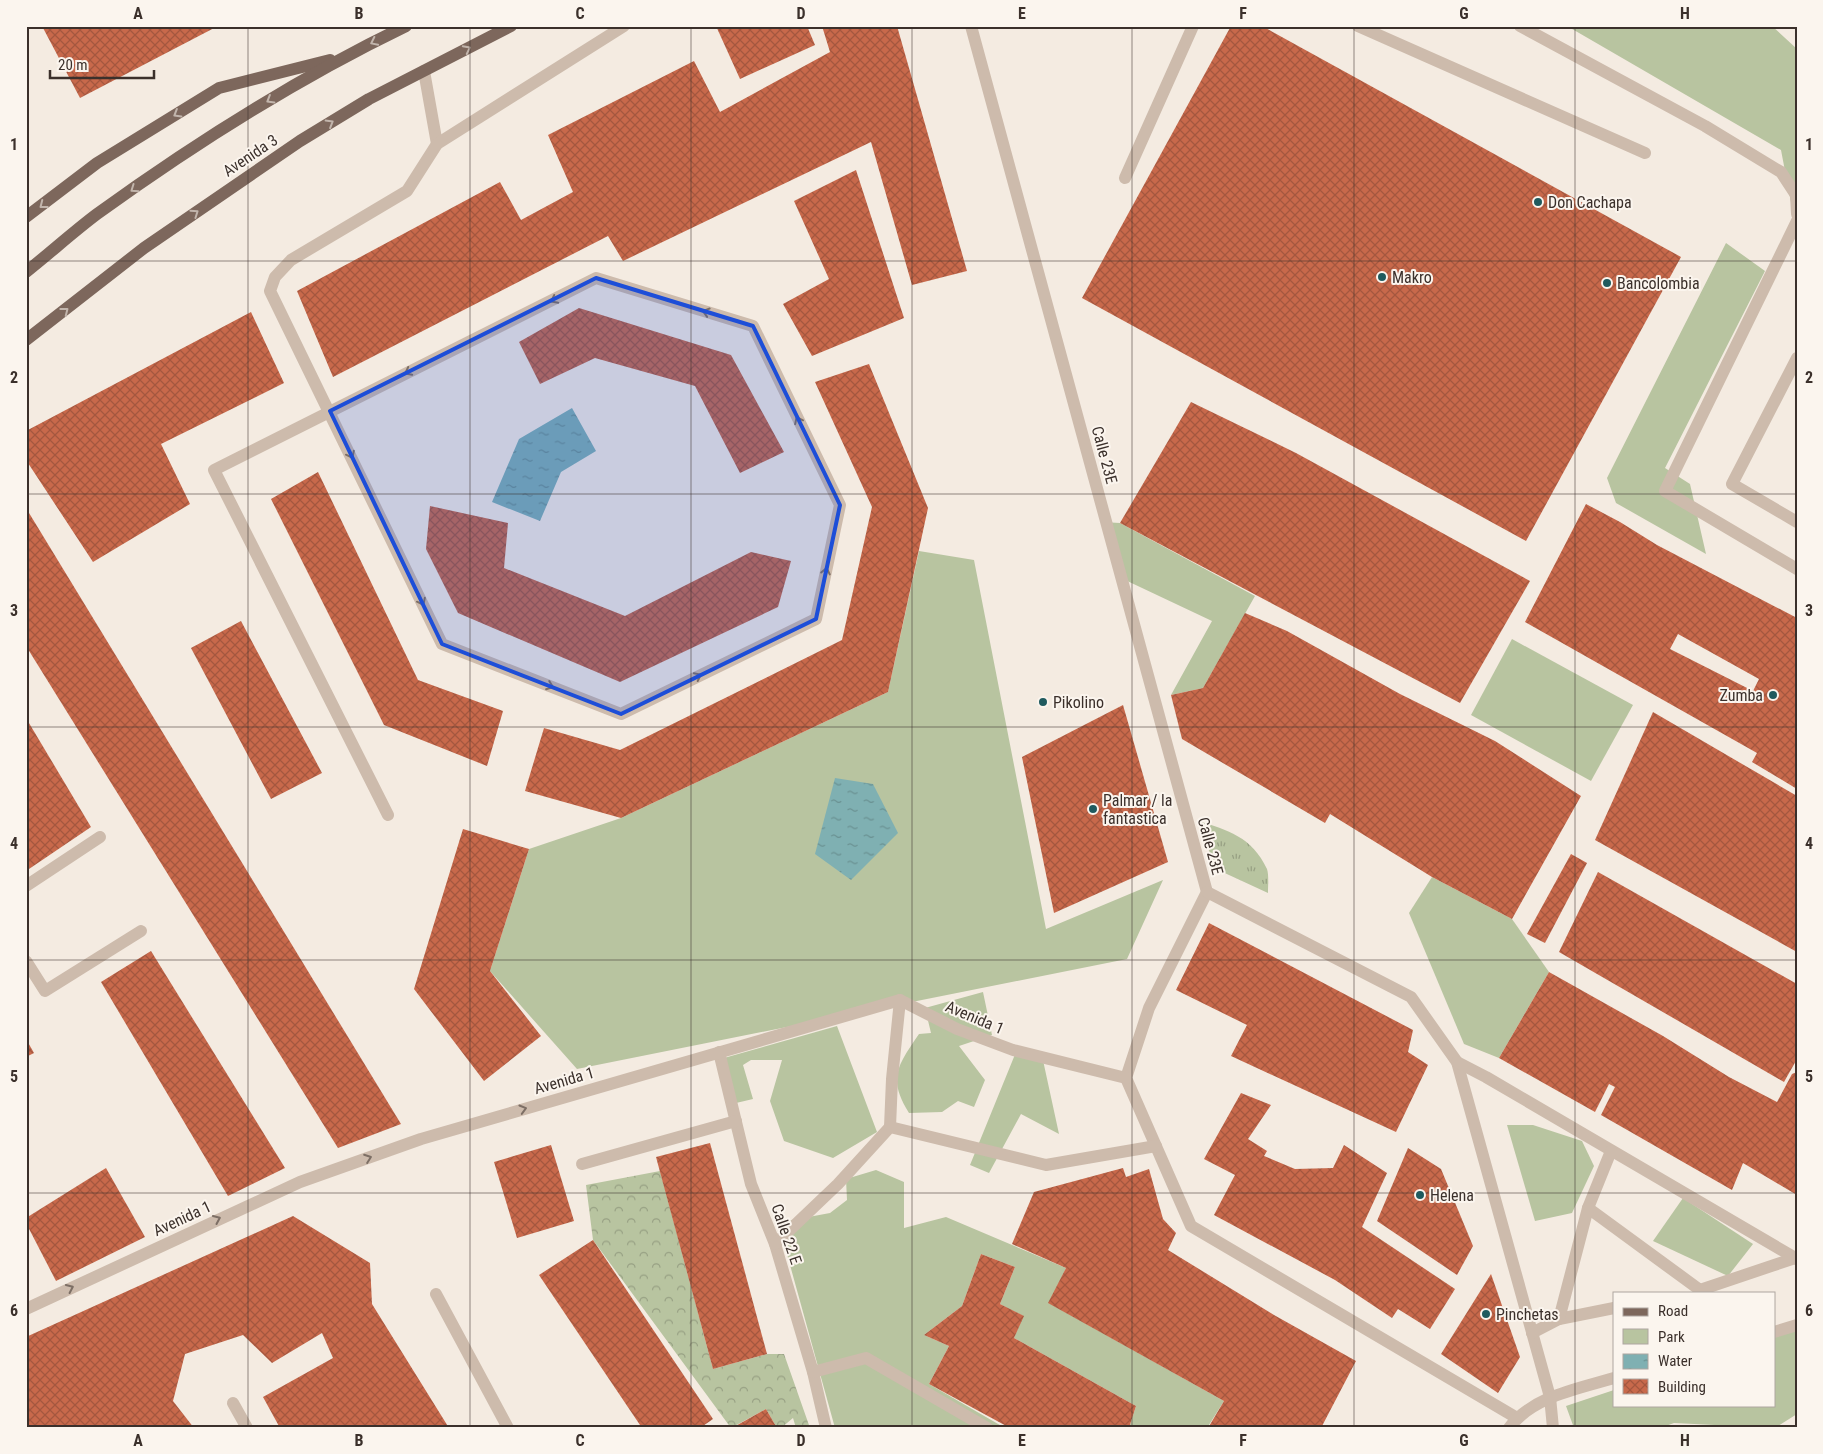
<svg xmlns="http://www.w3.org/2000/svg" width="1823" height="1454" viewBox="0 0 1823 1454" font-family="'Roboto Condensed',sans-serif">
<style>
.grass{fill:url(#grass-tufts)}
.forest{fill:url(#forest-crowns)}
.park{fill:#b8c4a0}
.water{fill:url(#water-ripples)}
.building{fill:url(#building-cross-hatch);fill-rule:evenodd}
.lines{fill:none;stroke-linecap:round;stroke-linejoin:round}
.minor{stroke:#cdbbac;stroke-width:12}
.major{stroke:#7d675c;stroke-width:12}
.oneway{stroke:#c2b5ac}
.oneway2{stroke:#7d6f65}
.marked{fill:#1d4ed8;fill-opacity:0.2;stroke:#1d4ed8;stroke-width:4;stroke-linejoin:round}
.grid{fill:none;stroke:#3b302b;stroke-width:1;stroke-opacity:0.55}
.poi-dot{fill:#1f5a5e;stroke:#fbf5ee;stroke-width:2}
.labels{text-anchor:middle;stroke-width:4;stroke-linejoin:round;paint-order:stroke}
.street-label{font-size:16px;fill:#3b302b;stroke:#fbf5ee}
.poi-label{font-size:16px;fill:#3b302b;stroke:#fbf5ee;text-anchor:start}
.neatline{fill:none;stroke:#3b302b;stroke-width:2}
.grid-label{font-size:16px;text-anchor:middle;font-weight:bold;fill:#3b302b}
</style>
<defs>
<pattern id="grass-tufts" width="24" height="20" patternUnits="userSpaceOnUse" patternTransform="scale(1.25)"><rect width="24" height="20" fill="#b8c4a0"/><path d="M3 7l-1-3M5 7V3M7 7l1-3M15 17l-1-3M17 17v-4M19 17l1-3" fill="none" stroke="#97a083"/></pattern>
<pattern id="forest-crowns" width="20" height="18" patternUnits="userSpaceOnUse" patternTransform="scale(1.25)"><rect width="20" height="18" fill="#b8c4a0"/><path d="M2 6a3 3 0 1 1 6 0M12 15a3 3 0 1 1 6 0" fill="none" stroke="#97a083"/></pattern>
<pattern id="water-ripples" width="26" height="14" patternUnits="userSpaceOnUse" patternTransform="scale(1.25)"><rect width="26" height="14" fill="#7fb0b2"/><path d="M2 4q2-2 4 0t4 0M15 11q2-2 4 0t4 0" fill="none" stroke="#699091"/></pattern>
<pattern id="building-cross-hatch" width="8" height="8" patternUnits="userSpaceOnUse" patternTransform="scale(1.25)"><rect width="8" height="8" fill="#c8694b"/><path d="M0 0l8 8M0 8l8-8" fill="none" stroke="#a4573f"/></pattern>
</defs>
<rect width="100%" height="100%" fill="#f4ebe1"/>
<path class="grass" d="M1198 821C1228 830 1252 837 1267 869 1269 875 1268 886 1268 893L1216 869Z"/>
<polygon class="forest" points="660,1171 713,1369 767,1354 784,1354 810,1428 796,1428 793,1418 781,1428 777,1428 766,1409 731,1428 593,1240 586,1185"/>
<g class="park">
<polygon points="1567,26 1772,26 1797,49 1797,211 1793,213 1781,150"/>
<polygon points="1726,243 1765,271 1665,468 1690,484 1706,554 1616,503 1607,478"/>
<polygon points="1102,522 1120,523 1255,596 1203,688 1171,695 1212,621 1123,579"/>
<polygon points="919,551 974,560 1046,929 1163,880 1127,959 577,1069 490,971 529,849 621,818 888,692"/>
<polygon points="1512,639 1633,705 1591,781 1471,715"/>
<polygon points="1432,877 1512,919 1549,972 1499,1058 1464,1044 1409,913"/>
<path d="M983 992 992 1035 959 1046 985 1080 974 1107 958 1101 942 1112 909 1113C887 1078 898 1065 919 1034L931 1033 925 1008Z"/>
<polygon points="837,1026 877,1132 833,1158 784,1141 770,1101 782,1060 751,1060 743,1065 753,1099 736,1103 724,1058"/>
<polygon points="1041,1051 1059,1134 1021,1114 989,1173 970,1165 1016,1052"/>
<polygon points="1507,1125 1533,1125 1582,1141 1594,1166 1572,1213 1535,1221"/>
<polygon points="876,1170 904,1182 904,1228 946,1217 1066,1268 1049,1303 1224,1401 1207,1428 1129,1428 1136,1406 1014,1338 1023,1316 1000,1304 1015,1267 981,1254 962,1306 924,1335 949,1346 929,1384 1005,1428 835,1428 774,1207 787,1221 830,1213 847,1200 846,1179"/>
<polygon points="1683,1198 1753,1244 1728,1276 1653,1241"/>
<polygon points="1797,1330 1797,1414 1775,1428 1674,1423 1660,1428 1574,1428 1566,1406 1614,1390 1614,1405 1774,1405 1774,1336"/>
</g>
<g class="water">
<polygon points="572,408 596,451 561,472 540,521 492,502 519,439"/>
<polygon points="835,778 873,784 898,833 851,880 815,854"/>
</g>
<g class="building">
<polygon points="42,26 218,26 80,98"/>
<polygon points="716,26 807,26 815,45 740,79"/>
<polygon points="822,26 897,26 967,271 912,285 871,142 623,261 608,236 333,377 297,291 500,182 521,220 573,192 548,135 694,61 720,112 830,52"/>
<polygon points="1231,26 1262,26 1681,257 1526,541 1082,298"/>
<polygon points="856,170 904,318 812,356 783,304 829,279 794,201"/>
<polygon points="579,308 731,355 784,452 740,473 695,386 595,358 540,384 519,342"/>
<polygon points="251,312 284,383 161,444 190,504 93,562 26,460 26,431"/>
<polygon points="869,364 928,508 888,692 621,818 525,791 544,728 620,750 842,640 872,507 815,382"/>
<polygon points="1191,402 1296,453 1530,581 1460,703 1120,523"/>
<polygon points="318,472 418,680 503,711 487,766 384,725 271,499"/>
<path d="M1586 504 1620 522 1657 545 1797 618V789L1752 762 1757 753 1525 622ZM1678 634 1759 679 1753 691 1670 649Z"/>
<polygon points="430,506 508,523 504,568 625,616 751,552 791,561 778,607 620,682 458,613 426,549"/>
<polygon points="26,508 401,1124 338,1148 26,646"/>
<polygon points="1245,613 1287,631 1400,694 1495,741 1581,796 1512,919 1432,877 1330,814 1325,823 1182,739 1171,695 1203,688"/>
<polygon points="241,621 322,773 271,799 191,648"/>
<polygon points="1123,705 1168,862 1054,913 1022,757"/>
<polygon points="1653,712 1797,796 1797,952 1595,840"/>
<polygon points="26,718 91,827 26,871"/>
<polygon points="463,829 529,849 490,971 541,1036 484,1081 414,989"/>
<polygon points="1571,854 1587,863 1545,943 1527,934"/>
<polygon points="1598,872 1797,984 1797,1059 1784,1082 1559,952"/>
<polygon points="1209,923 1413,1030 1408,1052 1428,1065 1396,1132 1231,1056 1247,1025 1176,990"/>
<polygon points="151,951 285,1168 228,1196 101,982"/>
<polygon points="1549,972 1663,1036 1729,1077 1777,1102 1792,1074 1797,1072 1797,1195 1743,1163 1732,1190 1601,1115 1615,1087 1609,1084 1595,1112 1499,1058"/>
<polygon points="26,1039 34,1053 26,1057"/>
<polygon points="1241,1093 1271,1105 1248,1139 1267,1151 1264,1156 1295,1169 1333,1168 1344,1145 1387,1173 1362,1227 1455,1289 1430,1329 1398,1309 1392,1318 1335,1280 1214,1215 1235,1175 1204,1159"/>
<polygon points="710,1143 767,1354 713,1369 656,1157"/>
<polygon points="551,1145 574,1221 517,1238 494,1162"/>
<polygon points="1408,1148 1441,1169 1473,1246 1457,1275 1377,1221"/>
<polygon points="106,1168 145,1237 56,1281 26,1223 26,1218"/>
<polygon points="1123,1168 1126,1177 1149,1169 1163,1219 1176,1233 1168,1250 1274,1315 1356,1361 1321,1428 1208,1428 1224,1401 1048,1303 1066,1268 1012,1244 1034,1192"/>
<polygon points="293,1216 370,1263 372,1304 449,1428 280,1428 263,1397 333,1358 322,1333 272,1363 243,1335 185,1354 173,1401 194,1428 26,1428 26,1337"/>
<polygon points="593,1240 713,1419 700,1428 642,1428 539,1275"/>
<polygon points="981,1254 1015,1267 1000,1304 1024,1316 1014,1338 1136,1406 1129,1428 1010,1428 929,1384 949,1346 924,1335 962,1306"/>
<polygon points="1491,1274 1520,1357 1498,1393 1441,1354"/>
<polygon points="766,1409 777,1428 732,1428"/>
</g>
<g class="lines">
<g class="minor">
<polyline points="971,26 1207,892"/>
<polyline points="1358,26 1645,153"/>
<polyline points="1520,26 1705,126 1781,172 1796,195 1797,214"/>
<polyline points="424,71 437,144"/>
<polyline points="1125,178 1193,26"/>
<polyline points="1797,221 1665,491 1797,569"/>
<polyline points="1797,358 1732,484 1797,522"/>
<polyline points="388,815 214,470 596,278 753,326 840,505 816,619 621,714 442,644 270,291 275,277 291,260 407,191 437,144 624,26"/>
<polyline points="26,886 100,837"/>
<polyline points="1207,892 1149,1008 1126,1078 1191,1226 1517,1418"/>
<polyline points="1207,892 1411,997 1457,1062 1550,1397 1553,1428"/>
<polyline points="26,961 45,991 141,931"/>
<polyline points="719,1052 751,1184 775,1244 813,1372 826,1428"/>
<polyline points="1457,1062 1486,1077 1797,1259"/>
<polyline points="890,1127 892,1079 900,1000"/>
<polyline points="1611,1151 1588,1208 1700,1290 1795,1258"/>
<polyline points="582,1164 736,1121"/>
<polyline points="775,1244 838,1184 890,1127 1046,1165 1156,1146"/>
<polyline points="436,1294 508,1428"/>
<polyline points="26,1309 300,1182 421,1139 900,1000 957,1029 1013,1050 1126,1078"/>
<polyline points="1559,1319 1614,1308"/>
<polyline points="1774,1332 1797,1325"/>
<polyline points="1532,1333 1559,1319 1588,1208"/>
<polyline points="813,1372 866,1358 987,1428"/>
<polyline points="233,1403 247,1428"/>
<path d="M1509 1428C1533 1396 1578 1389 1614 1378"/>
</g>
<g class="major">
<polyline points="26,217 97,163 219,88 330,60"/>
<path d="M26 272C50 253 73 232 97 214 194 144 298 78 406 26"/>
<polyline points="26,340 144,248 300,141 369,99 511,26"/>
</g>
</g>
<defs><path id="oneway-chevron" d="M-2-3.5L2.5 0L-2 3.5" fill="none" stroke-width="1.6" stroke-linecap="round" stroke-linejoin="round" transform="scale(1.25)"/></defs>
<g class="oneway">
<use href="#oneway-chevron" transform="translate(374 42) rotate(154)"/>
<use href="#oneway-chevron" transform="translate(467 49) rotate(-27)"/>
<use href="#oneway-chevron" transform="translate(270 100) rotate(149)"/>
<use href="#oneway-chevron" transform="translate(177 114) rotate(149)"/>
<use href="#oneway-chevron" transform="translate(330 123) rotate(-31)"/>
<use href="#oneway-chevron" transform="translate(134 189) rotate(145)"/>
<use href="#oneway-chevron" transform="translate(43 205) rotate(142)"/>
<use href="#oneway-chevron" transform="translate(195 213) rotate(-35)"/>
<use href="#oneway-chevron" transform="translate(65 311) rotate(-38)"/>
</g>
<g class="oneway2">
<use href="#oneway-chevron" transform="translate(554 300) rotate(153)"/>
<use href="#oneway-chevron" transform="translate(706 312) rotate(-163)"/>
<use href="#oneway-chevron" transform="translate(408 372) rotate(153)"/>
<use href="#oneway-chevron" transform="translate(798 420) rotate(-116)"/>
<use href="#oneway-chevron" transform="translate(351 455) rotate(64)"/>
<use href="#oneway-chevron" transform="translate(826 571) rotate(-78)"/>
<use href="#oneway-chevron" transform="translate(422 602) rotate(64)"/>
<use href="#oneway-chevron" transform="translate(698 676) rotate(-26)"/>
<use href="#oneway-chevron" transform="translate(550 686) rotate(21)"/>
<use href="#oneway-chevron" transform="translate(523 1109) rotate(-16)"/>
<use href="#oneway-chevron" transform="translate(368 1158) rotate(-20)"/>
<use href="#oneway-chevron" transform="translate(217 1219) rotate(-24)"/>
<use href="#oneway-chevron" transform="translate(70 1288) rotate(-25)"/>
</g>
<path class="marked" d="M596 278 753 326 840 505 816 619 621 714 442 644 330 411Z"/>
<path class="grid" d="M248 26V1428M470 26V1428M691 26V1428M912 26V1428M1132 26V1428M1354 26V1428M1575 26V1428M26 261H1797M26 494H1797M26 727H1797M26 960H1797M26 1193H1797"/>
<g class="poi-dot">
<circle cx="1538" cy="202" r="5"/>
<circle cx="1382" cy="277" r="5"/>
<circle cx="1607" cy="283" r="5"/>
<circle cx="1773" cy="695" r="5"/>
<circle cx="1043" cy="702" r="5"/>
<circle cx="1093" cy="809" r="5"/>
<circle cx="1420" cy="1195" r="5"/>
<circle cx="1486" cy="1314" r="5"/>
</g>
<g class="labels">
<g class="street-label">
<text transform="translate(250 155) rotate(-34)" y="6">Avenida 3</text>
<text transform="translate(1105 455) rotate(75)" y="6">Calle 23E</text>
<text transform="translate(1211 846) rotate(75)" y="6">Calle 23E</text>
<text transform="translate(975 1017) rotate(23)" y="6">Avenida 1</text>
<text transform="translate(564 1080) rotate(-16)" y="6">Avenida 1</text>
<text transform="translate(182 1218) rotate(-25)" y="6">Avenida 1</text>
<text transform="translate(787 1234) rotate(71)" y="6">Calle 22 E</text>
</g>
<g class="poi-label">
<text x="1548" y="208">Don Cachapa</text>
<text x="1392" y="283">Makro</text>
<text x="1617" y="289">Bancolombia</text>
<text x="1763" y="701" text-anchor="end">Zumba</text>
<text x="1053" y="708">Pikolino</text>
<text x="1103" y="806">Palmar / la<tspan x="1103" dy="18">fantastica</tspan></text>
<text x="1430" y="1201">Helena</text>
<text x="1496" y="1320">Pinchetas</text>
</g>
</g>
<rect width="1823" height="1454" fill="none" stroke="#fbf5ee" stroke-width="55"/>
<rect x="1613" y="1292" width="162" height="115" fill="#fbf5ee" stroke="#aea6a0"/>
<rect x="1623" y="1308" width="25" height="8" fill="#7d675c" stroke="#aea6a0"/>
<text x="1658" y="1316" font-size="15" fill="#3b302b">Road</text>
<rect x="1623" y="1329" width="25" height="15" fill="#b8c4a0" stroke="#aea6a0"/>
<text x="1658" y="1342" font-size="15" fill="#3b302b">Park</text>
<rect x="1623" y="1354" width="25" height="15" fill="url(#water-ripples)" stroke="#aea6a0"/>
<text x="1658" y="1366" font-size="15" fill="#3b302b">Water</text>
<rect x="1623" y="1379" width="25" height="15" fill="url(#building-cross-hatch)" stroke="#aea6a0"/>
<text x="1658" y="1392" font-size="15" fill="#3b302b">Building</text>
<path d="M50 70v8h104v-8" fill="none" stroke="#3b302b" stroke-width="2.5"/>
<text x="58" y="70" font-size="15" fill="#3b302b" stroke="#fbf5ee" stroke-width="4" paint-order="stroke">20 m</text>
<rect x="28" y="28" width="1768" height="1398" class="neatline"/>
<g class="grid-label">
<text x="138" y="19">A</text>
<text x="359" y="19">B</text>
<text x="580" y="19">C</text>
<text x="801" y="19">D</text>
<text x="1022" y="19">E</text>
<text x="1243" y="19">F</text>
<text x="1464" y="19">G</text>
<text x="1685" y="19">H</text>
<text x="14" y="150">1</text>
<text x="1809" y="150">1</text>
<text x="14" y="383">2</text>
<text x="1809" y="383">2</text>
<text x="14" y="616">3</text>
<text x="1809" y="616">3</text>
<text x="14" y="849">4</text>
<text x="1809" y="849">4</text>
<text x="14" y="1082">5</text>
<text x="1809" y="1082">5</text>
<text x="14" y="1316">6</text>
<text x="1809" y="1316">6</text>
<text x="138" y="1446">A</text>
<text x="359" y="1446">B</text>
<text x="580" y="1446">C</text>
<text x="801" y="1446">D</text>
<text x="1022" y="1446">E</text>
<text x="1243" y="1446">F</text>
<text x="1464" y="1446">G</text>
<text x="1685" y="1446">H</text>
</g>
</svg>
